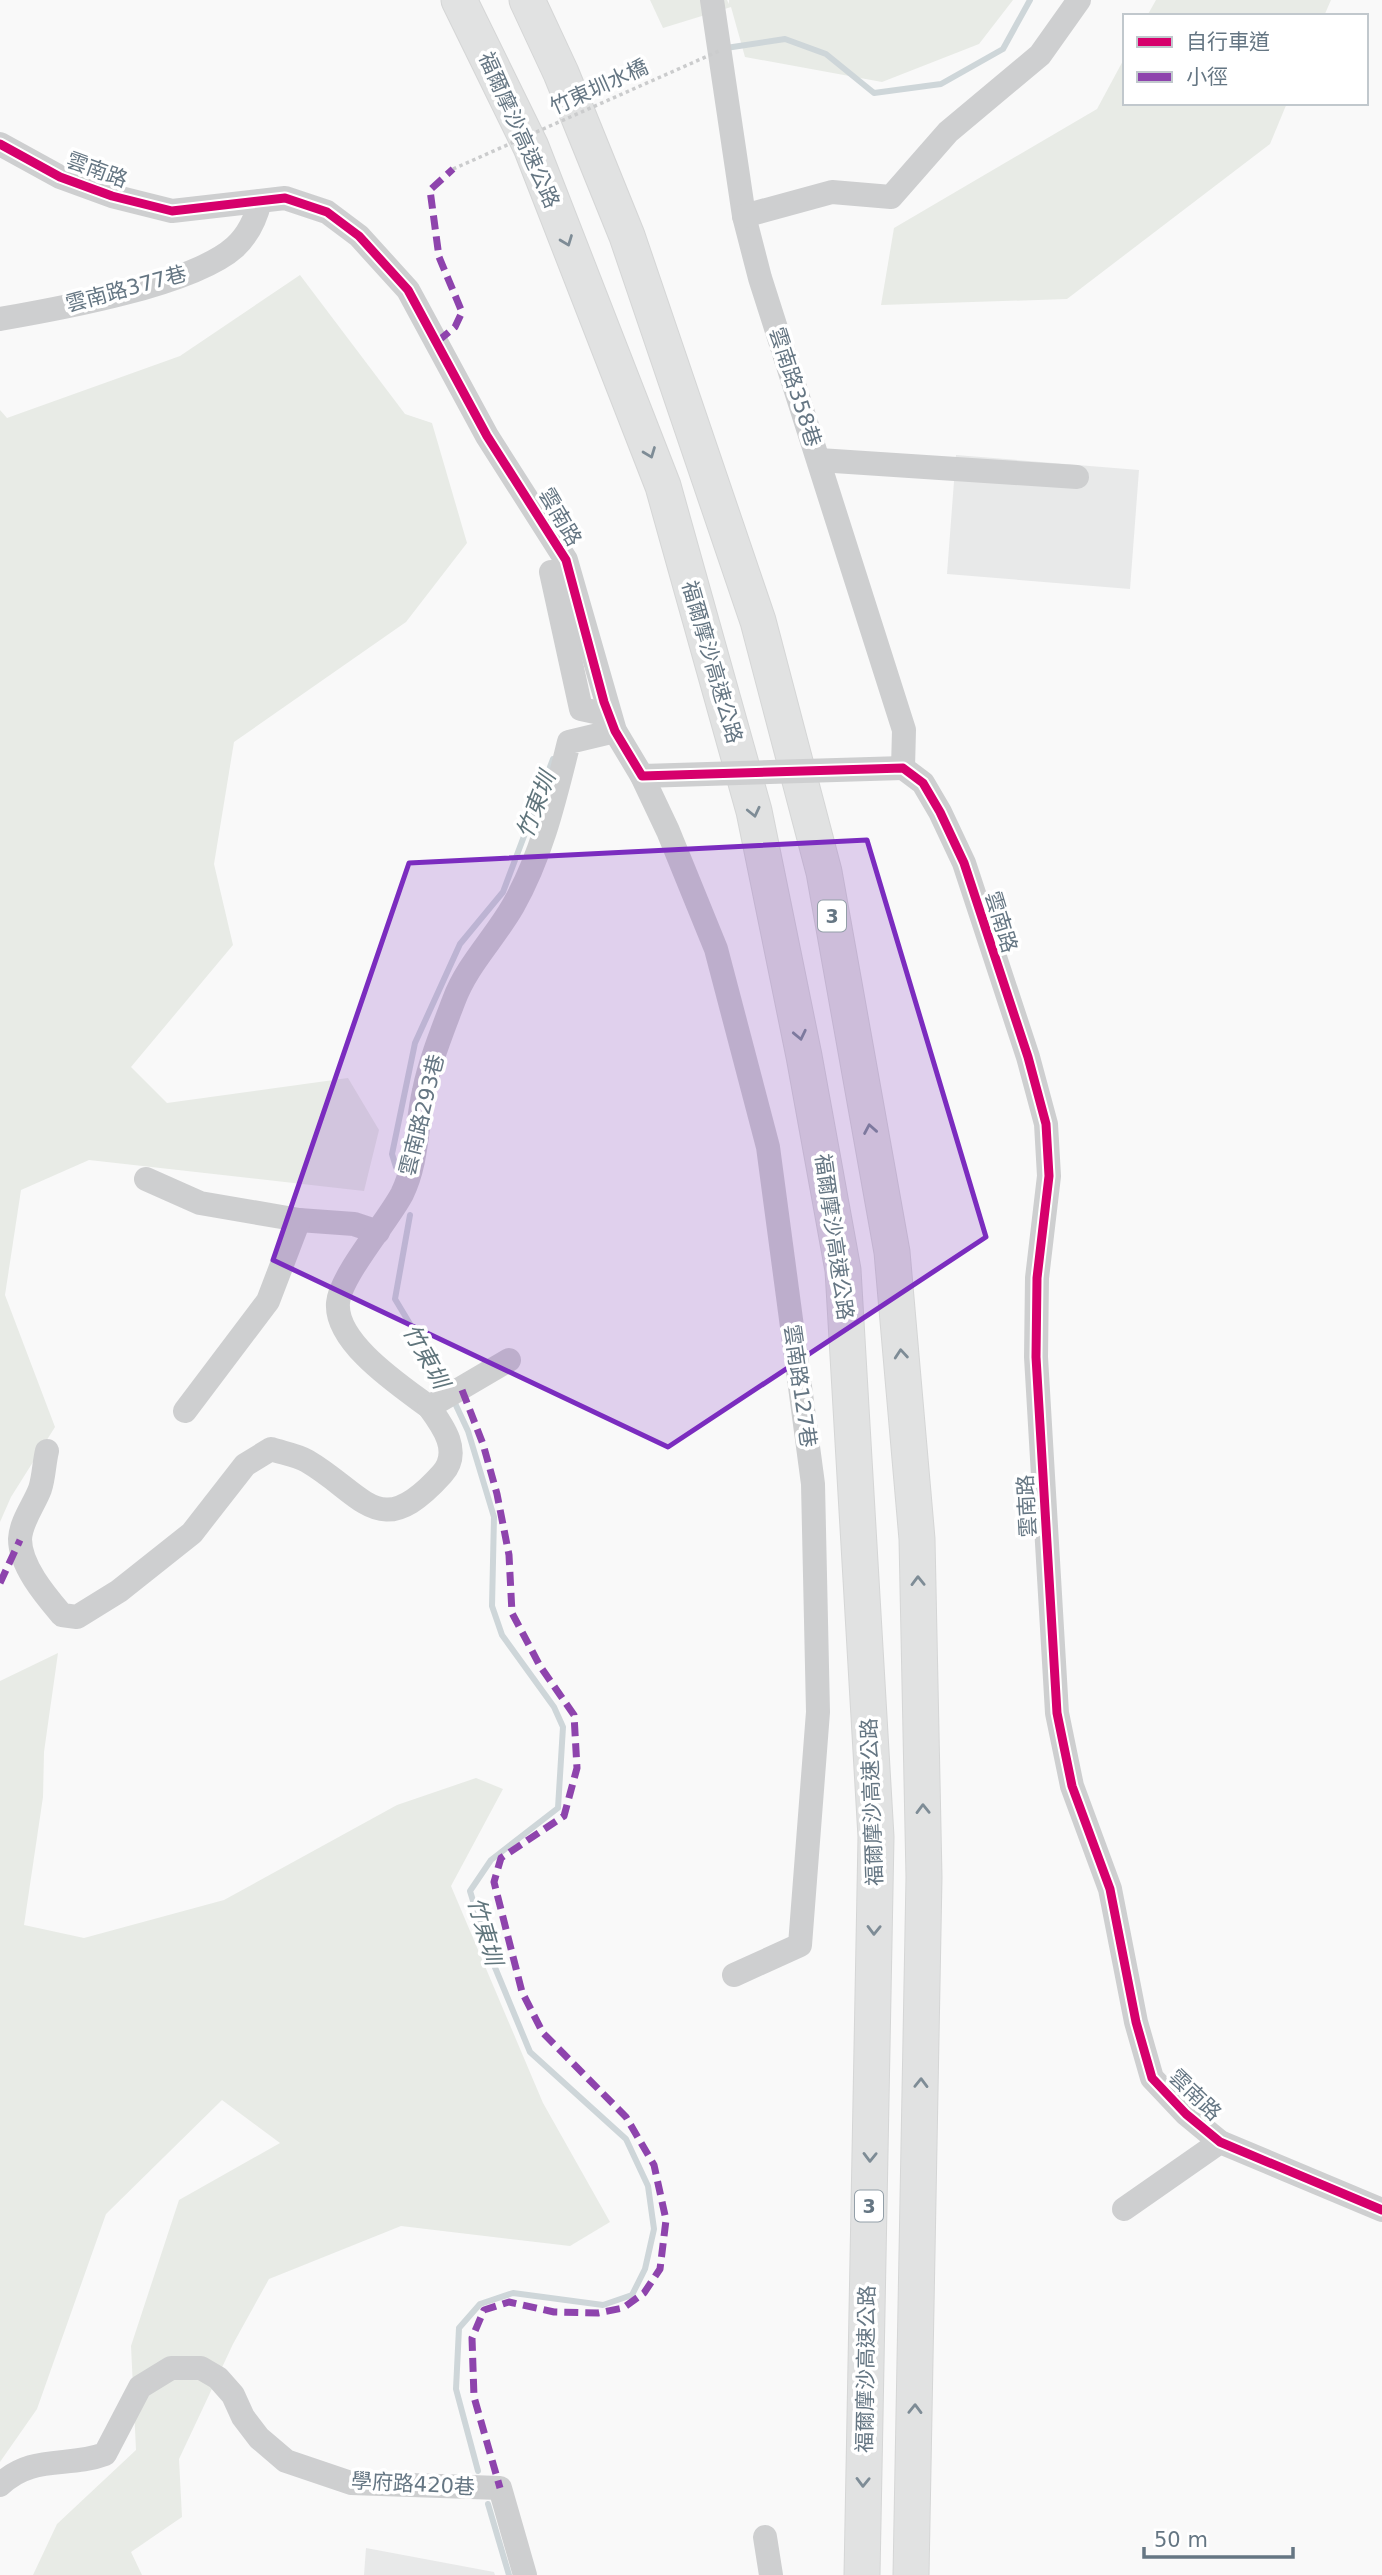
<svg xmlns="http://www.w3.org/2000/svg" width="1382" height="2575" viewBox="0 0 1382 2575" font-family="'DejaVu Sans','Noto Sans TC',sans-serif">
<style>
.built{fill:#e8e9e9}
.green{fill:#e8ebe6}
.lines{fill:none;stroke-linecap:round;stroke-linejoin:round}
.stream{stroke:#ced6d9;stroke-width:6}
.highway-casing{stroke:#d5d6d6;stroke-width:37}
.minor{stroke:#cecfd0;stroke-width:24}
.highway{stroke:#e1e2e2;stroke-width:35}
.path-bridge{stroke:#cbcccd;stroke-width:3.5;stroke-dasharray:3.5 3.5;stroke-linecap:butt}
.minor-bridge{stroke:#cecfd0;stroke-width:24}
.quiet{stroke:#8e44ad;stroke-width:7;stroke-dasharray:14 7;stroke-linecap:butt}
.cycleway-casing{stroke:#fff;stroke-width:13}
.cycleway{stroke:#d6006c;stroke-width:9}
.oneway{stroke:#7e8c96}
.marked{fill:#7b2cbf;fill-opacity:0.2;stroke:#7b2cbf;stroke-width:5;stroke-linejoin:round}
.labels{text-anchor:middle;stroke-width:7;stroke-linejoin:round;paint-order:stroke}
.shield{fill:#fff;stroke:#939fa8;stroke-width:2}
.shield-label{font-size:19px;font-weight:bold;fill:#657683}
.street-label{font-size:21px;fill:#657683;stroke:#fff}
.water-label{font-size:23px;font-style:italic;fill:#60757c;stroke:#fff}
</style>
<rect width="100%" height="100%" fill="#f9f9f9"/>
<g class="built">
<polygon points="956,455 1139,470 1130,589 947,574"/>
<polygon points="366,2548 494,2572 495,2575 364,2575"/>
</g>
<g class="green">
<polygon points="650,0 727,0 729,4 729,0 1013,0 979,44 882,82 745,57 731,7 663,28"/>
<polygon points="1156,0 1331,0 1324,16 1147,16"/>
<polygon points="1125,57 1125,103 1287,103 1270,144 1067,299 881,305 894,228 1097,109"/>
<polygon points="300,275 405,414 432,423 467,543 406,622 234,742 214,864 233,945 131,1067 167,1103 348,1078 379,1130 364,1191 89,1160 21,1190 5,1295 55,1427 11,1497 0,1522 0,410 7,418 180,356"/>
<polygon points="58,1653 44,1752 43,1797 24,1925 84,1938 224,1900 397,1805 476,1778 503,1789 451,1886 543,2103 610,2222 570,2246 401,2226 269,2279 233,2344 179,2459 182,2517 131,2552 142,2575 33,2575 57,2524 136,2450 131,2346 179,2200 280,2143 222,2100 106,2214 37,2409 0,2462 0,1681"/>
</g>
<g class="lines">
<g class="stream">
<polyline points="726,48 785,39 826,54 874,93 941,84 1003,49 1030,0"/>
<polyline points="396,1167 392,1154 415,1043 460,944 503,892 553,759"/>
<polyline points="410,1215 395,1299 449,1389"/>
<polyline points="453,1399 468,1431 494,1517 492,1606 502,1635 554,1707 563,1727 558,1808 491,1860 470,1891 489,1953 530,2052 626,2139 648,2186 654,2229 645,2269 632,2295 603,2305 513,2293 480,2304 459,2328 456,2389 478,2471"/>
<polyline points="488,2504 509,2575"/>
</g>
<g class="highway-casing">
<g id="highway">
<polyline points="459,0 531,147 663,486 754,811 804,1056 843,1270 876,1837 862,2575"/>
<polyline points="527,0 561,73 627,236 758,621 824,872 892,1252 917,1539 924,1877 911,2575"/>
</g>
</g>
<g class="minor">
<polyline points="712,0 744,216 760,278 904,730 903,768 923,783 940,812 964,863 1028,1057 1046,1124 1049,1176 1037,1278 1036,1357 1057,1713 1072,1786 1110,1889 1136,2022 1152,2078 1186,2114 1220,2142 1382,2210"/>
<polyline points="0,144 60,177 112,196 172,211 285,198 327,212 359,236 408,290 487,436 566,560 615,731 642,776 668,831 716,949 768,1147 813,1484 818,1712 800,1945 734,1975"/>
<polyline points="744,216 832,192 891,197 948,132 1040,55 1079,0"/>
<path d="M0 319C58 309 193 285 235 247 249 234 256 218 260 201"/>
<polyline points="819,460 1077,477"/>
<polyline points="551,572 581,709 609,715"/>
<polyline points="146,1179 200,1203 299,1220 354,1224 378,1232"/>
<path d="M509 1360 429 1407C401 1386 335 1343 338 1303 340 1276 388 1221 402 1194 418 1161 416 1126 424 1091 430 1061 443 1029 454 1000 467 965 494 939 513 906 542 855 555 798 569 742L615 731"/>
<polyline points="185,1411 268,1301 299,1220"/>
<path d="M47 1451C44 1463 44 1477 40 1489 34 1505 21 1521 20 1539 20 1566 46 1596 62 1615L77 1617 119 1591 192 1533 245 1465 271 1449C283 1453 297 1455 307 1461 365 1495 379 1544 442 1474 462 1452 443 1426 429 1407"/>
<polyline points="1124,2209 1220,2142"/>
<path d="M0 2485C32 2454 68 2468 105 2454L140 2387 171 2368H201L218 2378 233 2395 243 2417 259 2438 286 2461 351 2483 500 2488 525 2575"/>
<polyline points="765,2537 771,2575"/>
</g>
<use href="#highway" class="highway"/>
<polyline class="path-bridge" points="453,169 719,51"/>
<polyline class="minor-bridge" points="642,776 903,768"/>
<g class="quiet">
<polyline points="438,341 455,327 462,312 439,257 430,190 453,169"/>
<polyline points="462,1390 483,1444 497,1494 509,1555 512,1613 540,1666 574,1715 577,1768 564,1816 501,1858 494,1882 522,1992 543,2033 626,2117 654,2165 666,2220 660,2269 644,2293 623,2308 598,2313 554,2312 509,2302 484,2310 472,2338 474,2397 500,2488"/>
<polyline points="0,1583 20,1540"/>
</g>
<g class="cycleway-casing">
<polyline id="cycleway" points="0,144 60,177 112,196 172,211 285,198 327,212 359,236 408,290 487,436 566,560 604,702 615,731 642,776 903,768 923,783 940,812 964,863 1028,1057 1046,1124 1049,1176 1037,1278 1036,1357 1057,1713 1072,1786 1110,1889 1136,2022 1152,2078 1186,2114 1220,2142 1382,2210"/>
</g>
<use href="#cycleway" class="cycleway"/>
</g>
<defs><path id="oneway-chevron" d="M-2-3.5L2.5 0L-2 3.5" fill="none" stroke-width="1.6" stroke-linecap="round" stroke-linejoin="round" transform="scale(1.75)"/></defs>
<g class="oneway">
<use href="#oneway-chevron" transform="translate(567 241) rotate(69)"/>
<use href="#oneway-chevron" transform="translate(650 453) rotate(69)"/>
<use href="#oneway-chevron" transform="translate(754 812) rotate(77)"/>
<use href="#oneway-chevron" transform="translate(800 1035) rotate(78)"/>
<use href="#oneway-chevron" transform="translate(870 1129) rotate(-100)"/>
<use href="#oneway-chevron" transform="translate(901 1354) rotate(-95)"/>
<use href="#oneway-chevron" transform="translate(918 1581) rotate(-91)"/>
<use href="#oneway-chevron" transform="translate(923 1809) rotate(-91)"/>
<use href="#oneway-chevron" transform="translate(874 1930) rotate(91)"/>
<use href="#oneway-chevron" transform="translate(921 2083) rotate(-89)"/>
<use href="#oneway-chevron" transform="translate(870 2157) rotate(91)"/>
<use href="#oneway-chevron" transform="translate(915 2409) rotate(-89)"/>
<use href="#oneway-chevron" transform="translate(863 2482) rotate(91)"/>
</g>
<path class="marked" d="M867 840 986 1237 668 1447 273 1260 409 863Z"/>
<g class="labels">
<g class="shield">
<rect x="818" y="900.5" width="28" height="31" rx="5"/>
<rect x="855" y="2190.5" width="28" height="31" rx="5"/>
</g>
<g class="shield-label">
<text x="832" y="923">3</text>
<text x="869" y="2213">3</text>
</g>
<g class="street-label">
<text transform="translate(599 87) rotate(-24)" y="7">竹東圳水橋</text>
<text transform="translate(519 130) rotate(66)" y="7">福爾摩沙高速公路</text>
<text transform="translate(97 170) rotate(20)" y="7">雲南路</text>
<text transform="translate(126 289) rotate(-15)" y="7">雲南路377巷</text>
<text transform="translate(795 387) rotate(72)" y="7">雲南路358巷</text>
<text transform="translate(560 517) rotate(60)" y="7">雲南路</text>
<text transform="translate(712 662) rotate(74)" y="7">福爾摩沙高速公路</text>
<text transform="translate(1001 922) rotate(73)" y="7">雲南路</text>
<text transform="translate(422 1115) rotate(-76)" y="7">雲南路293巷</text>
<text transform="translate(834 1237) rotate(82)" y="7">福爾摩沙高速公路</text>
<text transform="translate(800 1386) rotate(82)" y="7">雲南路127巷</text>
<text transform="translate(1027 1506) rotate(-93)" y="7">雲南路</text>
<text transform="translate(872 1802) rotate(-92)" y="7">福爾摩沙高速公路</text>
<text transform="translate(1195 2095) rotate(44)" y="7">雲南路</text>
<text transform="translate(866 2369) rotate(-89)" y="7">福爾摩沙高速公路</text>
<text transform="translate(413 2484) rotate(3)" y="7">學府路420巷</text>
</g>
<g class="water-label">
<text transform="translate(536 805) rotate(-69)" y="8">竹東圳</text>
<text transform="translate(426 1356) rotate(61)" y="8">竹東圳</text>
<text transform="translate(485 1931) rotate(74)" y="8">竹東圳</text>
</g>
</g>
<rect x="1123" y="14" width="245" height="91" fill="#ffffff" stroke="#c1c8cd" stroke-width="2"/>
<rect x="1137" y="37" width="35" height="10" fill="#d6006c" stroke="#c1c8cd" stroke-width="2"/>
<text x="1186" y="49" font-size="21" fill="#657683">自行車道</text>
<rect x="1137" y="72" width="35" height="10" fill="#8e44ad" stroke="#c1c8cd" stroke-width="2"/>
<text x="1186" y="84" font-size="21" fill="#657683">小徑</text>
<path d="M1144 2547v10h149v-10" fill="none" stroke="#657683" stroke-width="3.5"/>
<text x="1154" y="2547" font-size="21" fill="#657683" stroke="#ffffff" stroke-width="5" paint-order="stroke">50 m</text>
</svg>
